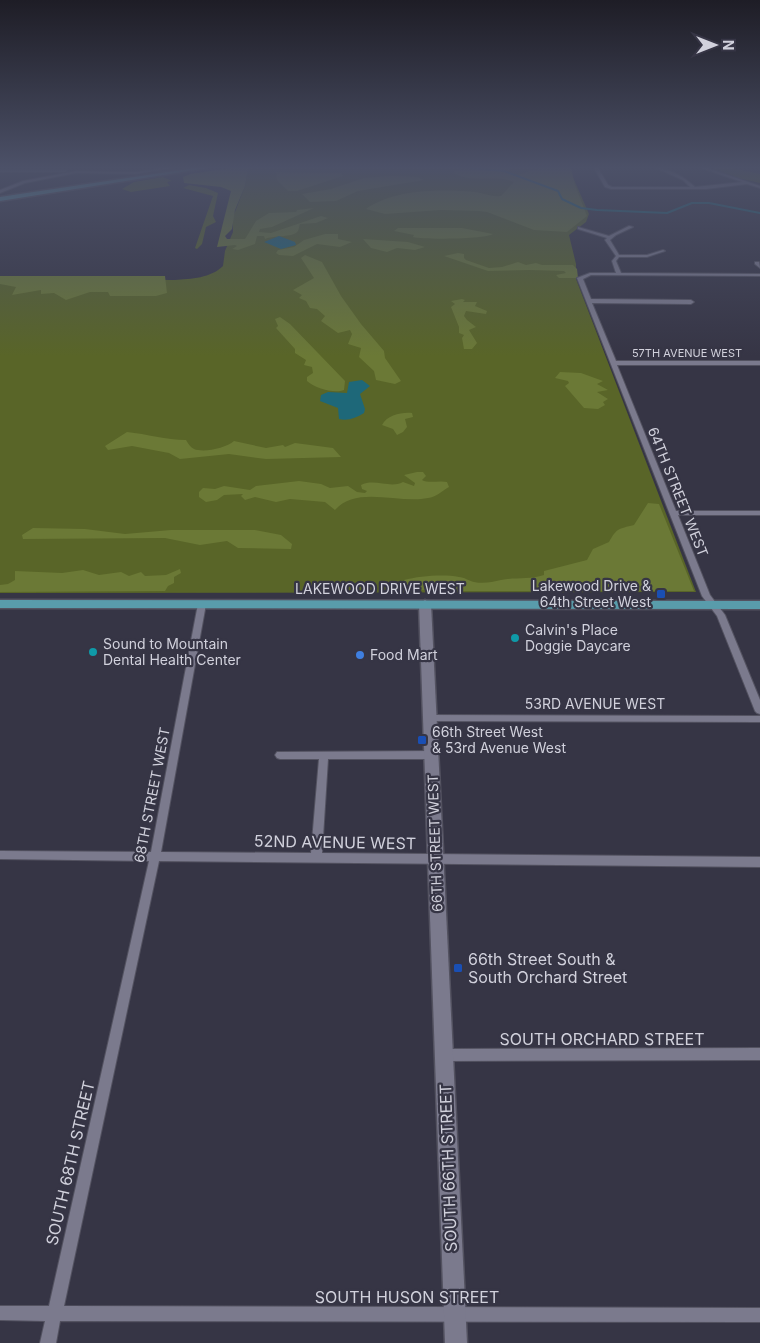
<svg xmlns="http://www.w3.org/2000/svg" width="760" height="1343" viewBox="0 0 760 1343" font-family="Inter,sans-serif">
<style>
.green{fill:#596528}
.forest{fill:#6b7936}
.water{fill:#1e6879}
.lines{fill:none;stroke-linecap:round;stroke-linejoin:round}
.stream{stroke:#1e6879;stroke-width:2}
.street-casing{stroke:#535260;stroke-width:2}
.secondary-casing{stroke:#535260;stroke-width:3}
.primary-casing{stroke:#535260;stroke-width:3}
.street{fill:#7b7a8d;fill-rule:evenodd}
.secondary{fill:#7b7a8d;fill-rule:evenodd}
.primary{fill:#599cab;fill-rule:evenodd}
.transit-dot{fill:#1a4fb4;stroke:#363545;stroke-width:2}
.culture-dot{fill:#0f9aa8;stroke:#363545;stroke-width:2}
.shop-dot{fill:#3f7fe0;stroke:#363545;stroke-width:2}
.labels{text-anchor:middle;stroke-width:4.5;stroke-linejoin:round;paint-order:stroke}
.far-street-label{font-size:11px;fill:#d1d1dc;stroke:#363545}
.street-label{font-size:14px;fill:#d1d1dc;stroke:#363545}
.poi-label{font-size:14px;fill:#d1d1dc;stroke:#363545;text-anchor:start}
.near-street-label{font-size:16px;fill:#d1d1dc;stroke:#363545}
.near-poi-label{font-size:16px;fill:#d1d1dc;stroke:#363545;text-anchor:start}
</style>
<rect width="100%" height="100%" fill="#363545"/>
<g class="green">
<path d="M248 168H569L589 214 586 222 569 235 576 264V279L696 592 0 593V279L175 280C191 279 211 278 223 266L225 251 233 232V217L245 186Z"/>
<polygon points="713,168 732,168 760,174 760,183 738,178"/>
<polygon points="163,177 172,181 167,182 170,186 131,192 122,189 134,182"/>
<polygon points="189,185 206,188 218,193 213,216 216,222 206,227 202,244 197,249 195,248 213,196 183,188"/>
</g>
<g class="forest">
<path d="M231 168H248L245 186 235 210 232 229 225 236 227 239H245L256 221 269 213 296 212 297 210 314 208 272 227 260 229 259 232 271 233 321 216 328 218 316 223 300 224C299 226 299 229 298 231 293 238 274 235 265 239L264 236H257L255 244 238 250 232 249 237 246 235 245 217 247 231 191 221 187 184 183 183 177 190 174Z"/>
<path d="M470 168H514L506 171 517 175 540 168H571L575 185 587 216 567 232 534 230 487 212 478 211 441 210 385 214 366 209C394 189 441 189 475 192 484 193 490 197 501 196L514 182C498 174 471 184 454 173V171Z"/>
<polygon points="276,172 341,173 343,176 297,191 288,191 277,180"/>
<polygon points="392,176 417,177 424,180 358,191 336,201 310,202 302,194 331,189 364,178"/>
<path d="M398 228H462L493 234C487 239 424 240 413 237L414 235 394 231Z"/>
<polygon points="325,234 338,234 338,239 352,242 340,247 317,244 293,256 279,255 276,253 278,250 294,247 304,240"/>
<polygon points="363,239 408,242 425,247 415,250 397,248 387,252 371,248"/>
<polygon points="458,253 464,254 464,258 466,260 489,268 502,267 518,262 526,265 536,263 542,265 573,265 577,269 578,278 559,278 556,275 566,273 564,271 529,270 488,271 444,256"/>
<polygon points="305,255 322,262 341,296 361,324 384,351 385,358 401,381 395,384 376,380 374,371 359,357 361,348 348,344 352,334 350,330 338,333 321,321 325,316 317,309 310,308 306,301 299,298 302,295 293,290 314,278 301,258"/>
<polygon points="0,276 165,276 167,293 156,296 110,296 108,292 90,292 66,300 54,293 41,294 41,290 12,295 16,287 0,284"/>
<polygon points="462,299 465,300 463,302 477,302 475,306 487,311 486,314 466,311 464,316 467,320 476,327 469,330 477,343 472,349 464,349 462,338 464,335 459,333 459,327 451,307 455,304 451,301"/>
<path d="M280 317 290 324 345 381 344 390C334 394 315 388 307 381V377L313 373 312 367 304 365 306 360 295 353V349L276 328 278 326 275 319Z"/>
<polygon points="560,372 581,373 603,381 597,384 608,390 597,392 608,399 603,402 605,405 598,409 584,408 565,386 569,383 568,381 555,378"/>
<path d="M412 413 413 417 405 419 407 427 403 432 397 435 393 429 382 425C387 415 402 412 412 413Z"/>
<path d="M127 432C147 434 166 440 186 440 188 443 190 447 194 449 204 453 226 448 234 441L266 448 283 445 285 447 295 443 333 448 341 457 266 459 229 454 180 459 169 453 132 446 108 450 105 446Z"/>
<path d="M417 472H423L426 476 422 480C429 484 439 480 447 482L449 487C442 491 436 497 428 498 399 504 356 485 335 510L325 502 290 499 276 502 255 497 245 500 241 496 243 494 224 495 217 500 206 502 199 497V492L203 488 215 489 224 486 250 490 256 486 299 481 321 484 330 488 348 486 357 492 365 493 367 491 362 489 361 485C375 478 390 489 403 482L414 486 415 483 404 475Z"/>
<path d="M648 503 659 504 694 591H445L420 590 404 584V580C420 576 443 574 459 577 464 577 469 581 474 582 484 584 492 582 501 580 516 577 529 580 544 575V571L587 560 593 549 609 542C617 528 618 529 634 525Z"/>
<polygon points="33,528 85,529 125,534 171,530 255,530 281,535 292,544 291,549 238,548 227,541 200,545 165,538 23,539 22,535"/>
<polygon points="180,569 181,573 174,577 174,583 168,586 165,591 0,592 0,585 8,584 15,580 15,571 62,573 83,570 99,575 121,572 129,576 141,572 145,576 166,575"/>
</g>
<g class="water">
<polygon points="279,236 295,242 296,245 281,249 264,242"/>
<path d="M362 380 370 386 360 394 365 409 364 413C356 418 348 421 339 419L338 408 320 401 321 395 328 392 347 393 349 382Z"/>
</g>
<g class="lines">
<polyline class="stream" points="471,168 504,171 558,191 562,199 581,208 597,210 667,213 692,203 709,203 760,213"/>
<g class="street-casing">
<g id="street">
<polygon points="163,168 172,168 136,174 76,173 25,183 0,193 0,190 23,181 76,171 136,172"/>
<path d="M594 168H598L608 185 612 187H690L683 180 656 168C670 168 685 178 695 187L742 182 701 168H707L760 186V188L747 184 706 189H611L605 187Z"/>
<polygon points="0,170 65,170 67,171 65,172 0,172"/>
<polygon points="629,226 633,227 616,235 610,240 619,255 647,255 663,250 665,251 647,257 619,257 616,261 621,273 760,274 760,276 591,275 583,279 591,299 691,300 694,302 691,304 592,303 616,361 760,361 760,365 617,365 676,511 760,511 760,515 678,515 710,595 725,615 760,700 760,714 757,713 755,711 717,616 702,596 577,278 590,273 616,273 612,261 616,256 605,240 607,238 578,229 578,227 609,236"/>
<polygon points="755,262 759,262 760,268 755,264"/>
<polygon points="202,601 206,604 161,852 311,853 319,759 280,759 277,758 275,755 277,752 432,751 435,752 437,755 435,758 432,759 328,759 322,853 760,857 760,867 159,861 64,1306 760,1308 760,1322 60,1321 56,1343 40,1343 45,1321 0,1320 0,1306 49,1306 149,861 0,859 0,851 151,852 198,604"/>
<polygon points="429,715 760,716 760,722 429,721 426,720 424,718 426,716"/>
<polygon points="760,1048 760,1060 444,1061 440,1059 438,1055 440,1051 444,1049"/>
</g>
</g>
<g class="secondary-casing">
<polygon id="secondary" points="425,600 431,604 467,1343 445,1343 419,604"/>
</g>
<g class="primary-casing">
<g id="primary">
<polygon points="194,168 207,168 0,201 0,197"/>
<polygon points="0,600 760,601 760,609 0,608"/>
</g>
</g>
<use href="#street" class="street"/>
<use href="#secondary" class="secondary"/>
<use href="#primary" class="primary"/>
</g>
<linearGradient id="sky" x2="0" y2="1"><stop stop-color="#1e1d26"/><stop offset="0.47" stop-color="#4c5168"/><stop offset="1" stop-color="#4c5168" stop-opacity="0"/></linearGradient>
<rect width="760" height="356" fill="url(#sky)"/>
<g class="transit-dot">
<rect x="656" y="589" width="10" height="10" rx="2.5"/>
<rect x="417" y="735" width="10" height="10" rx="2.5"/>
<rect x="453" y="963" width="10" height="10" rx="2.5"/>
</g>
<g class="culture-dot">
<circle cx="515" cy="638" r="5"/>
<circle cx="93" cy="652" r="5"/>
</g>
<circle class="shop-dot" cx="360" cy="655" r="5"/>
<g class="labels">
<g class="far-street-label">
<text x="687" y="357">57TH AVENUE WEST</text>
</g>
<g class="street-label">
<text transform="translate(678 492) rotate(68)" y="5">64TH STREET WEST</text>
<text x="380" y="594">LAKEWOOD DRIVE WEST</text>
<text x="595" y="709">53RD AVENUE WEST</text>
<text transform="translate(152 795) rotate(-79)" y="5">68TH STREET WEST</text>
<text transform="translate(435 843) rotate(-92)" y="5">66TH STREET WEST</text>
</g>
<g class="poi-label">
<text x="651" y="591" text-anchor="end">Lakewood Drive &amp;<tspan x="651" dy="16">64th Street West</tspan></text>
<text x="525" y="635">Calvin's Place<tspan x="525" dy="16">Doggie Daycare</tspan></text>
<text x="103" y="649">Sound to Mountain<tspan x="103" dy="16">Dental Health Center</tspan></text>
<text x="370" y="660">Food Mart</text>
<text x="432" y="737">66th Street West<tspan x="432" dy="16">&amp; 53rd Avenue West</tspan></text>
</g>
<g class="near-street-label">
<text transform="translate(335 842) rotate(1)" y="6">52ND AVENUE WEST</text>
<text x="602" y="1045">SOUTH ORCHARD STREET</text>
<text transform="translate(70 1163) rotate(-77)" y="6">SOUTH 68TH STREET</text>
<text transform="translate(448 1168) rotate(-92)" y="6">SOUTH 66TH STREET</text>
<text x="407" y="1303">SOUTH HUSON STREET</text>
</g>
<g class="near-poi-label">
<text x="468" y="965">66th Street South &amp;<tspan x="468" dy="18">South Orchard Street</tspan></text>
</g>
</g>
<g transform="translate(715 45) rotate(90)" stroke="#363545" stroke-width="4" paint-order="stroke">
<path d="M0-4L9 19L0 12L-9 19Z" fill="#d1d1dc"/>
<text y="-8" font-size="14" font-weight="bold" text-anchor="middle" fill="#d1d1dc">N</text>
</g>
</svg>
